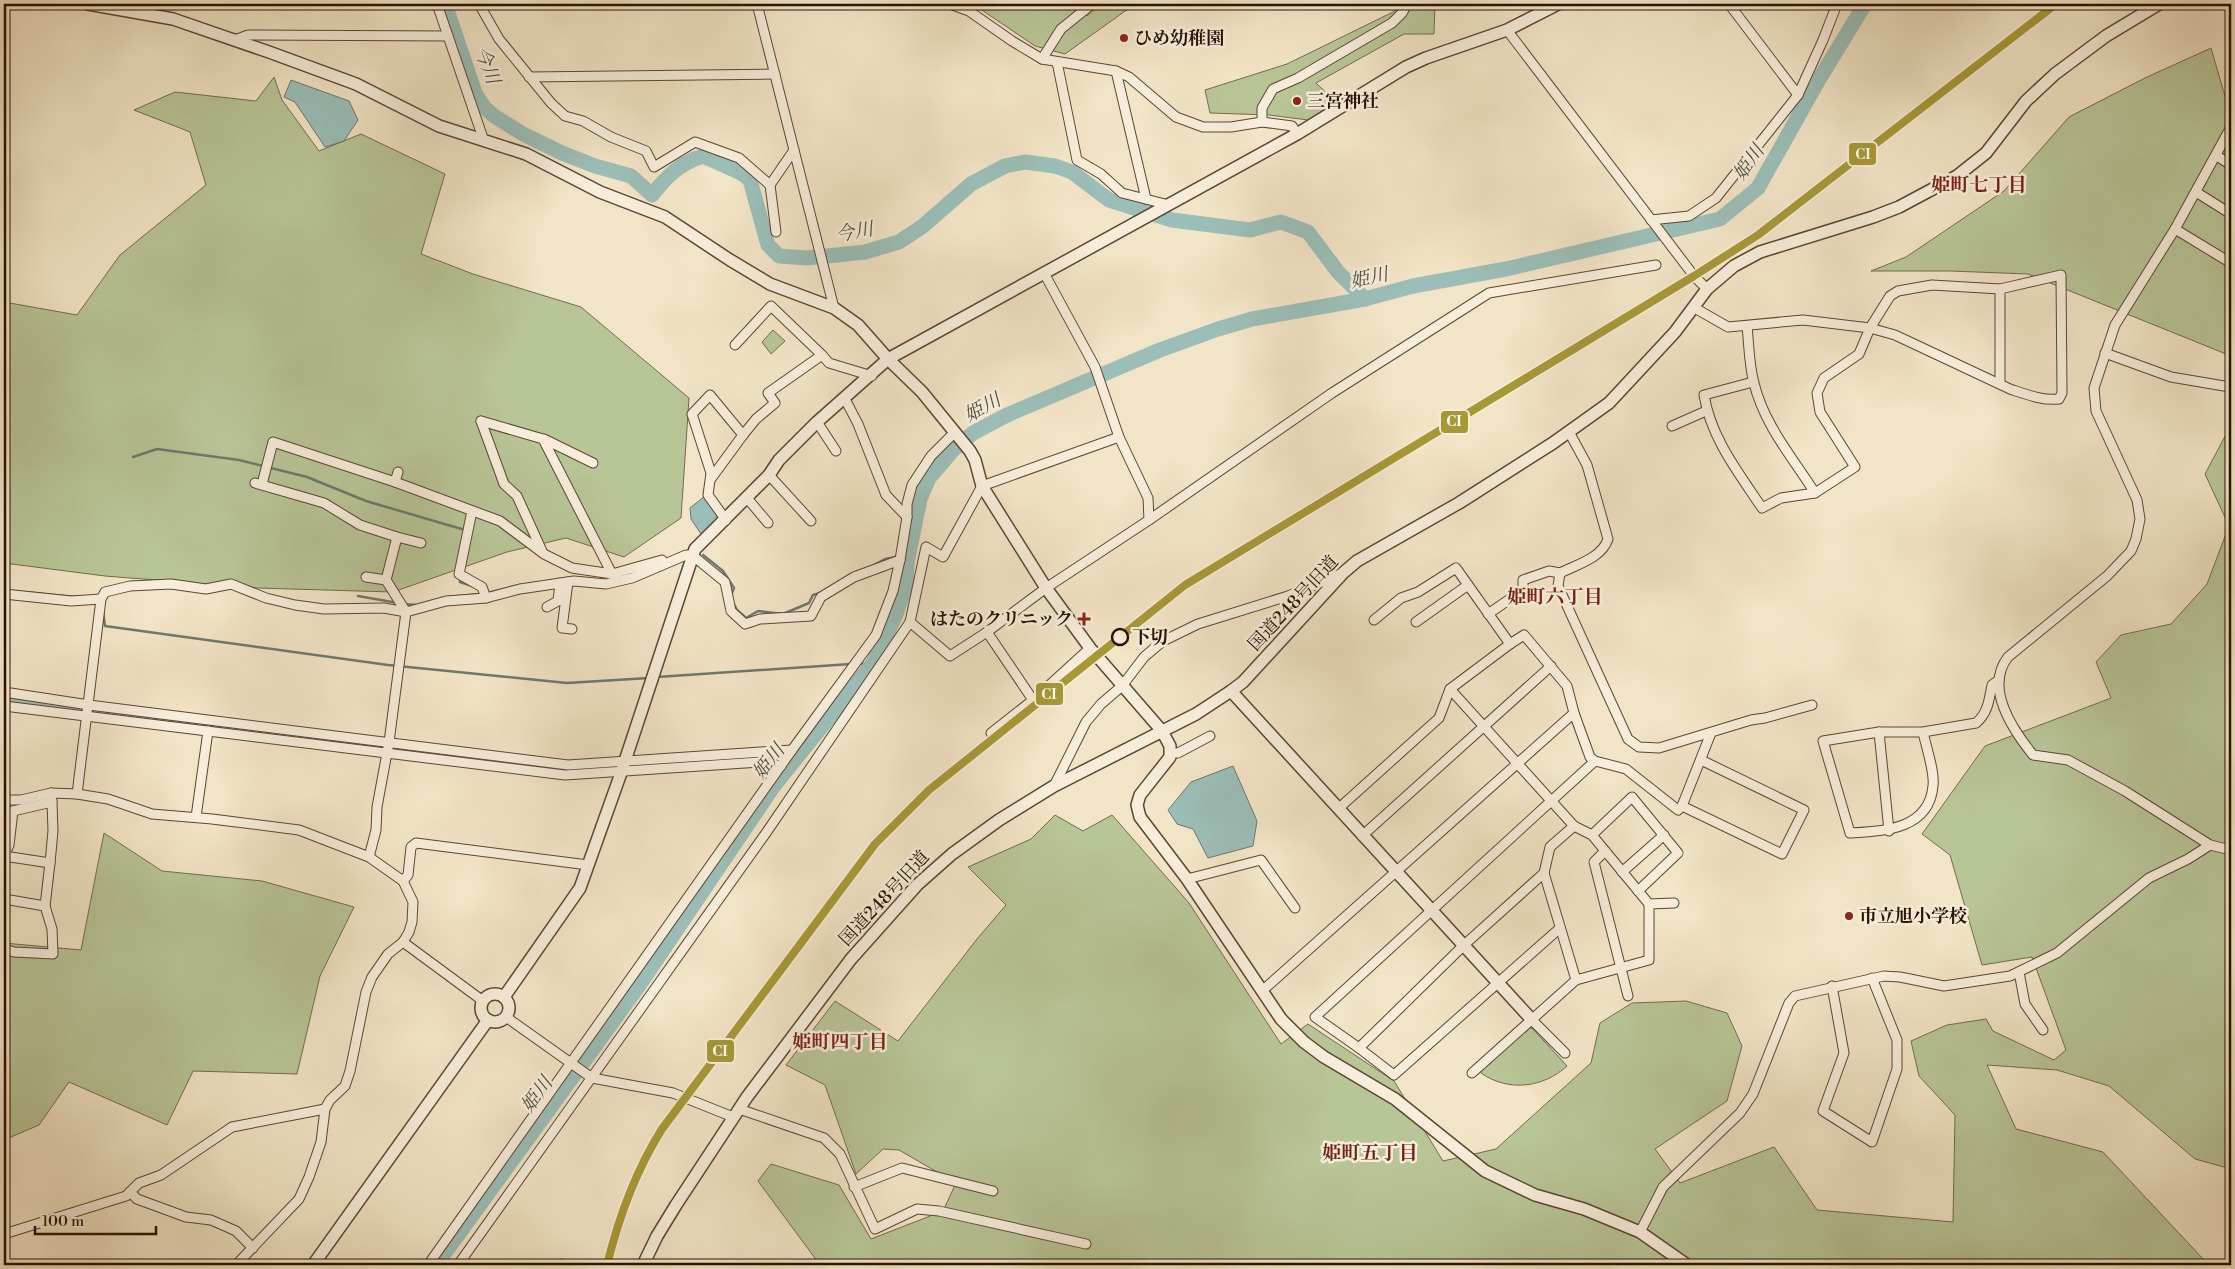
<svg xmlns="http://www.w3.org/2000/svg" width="2235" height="1269" viewBox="0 0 2235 1269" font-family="'Libre Bodoni','Noto Serif JP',serif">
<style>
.green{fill:#b8c597;stroke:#706c4c}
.water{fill:#9bbeb8;stroke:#6d796e}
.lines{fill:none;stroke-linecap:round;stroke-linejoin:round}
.stream{stroke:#6d796e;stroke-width:2.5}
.river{stroke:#9bbeb8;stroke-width:15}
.minor-casing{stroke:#5a4632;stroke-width:11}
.tertiary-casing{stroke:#5a4632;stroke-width:14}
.minor{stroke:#f7edda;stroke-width:9}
.tertiary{stroke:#f7edda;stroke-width:11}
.rail-1-casing{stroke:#f7edda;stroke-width:11}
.rail-1{stroke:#a79836;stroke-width:8}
.poi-dot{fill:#8f2418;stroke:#f7edda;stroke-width:2}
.stop-dot{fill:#f7edda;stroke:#281200;stroke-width:2.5}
.labels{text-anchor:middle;stroke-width:5;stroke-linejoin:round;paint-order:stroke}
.poi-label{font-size:18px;font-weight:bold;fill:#281200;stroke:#f7edda;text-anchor:start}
.street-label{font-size:18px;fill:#281200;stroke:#f7edda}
.stop-label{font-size:18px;font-weight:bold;fill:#281200;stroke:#f7edda;text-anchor:start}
.water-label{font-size:19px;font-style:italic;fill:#504e40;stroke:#f7edda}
.neighbourhood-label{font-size:19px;font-weight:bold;fill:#7a1f14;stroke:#f7edda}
.line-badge{stroke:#f7edda;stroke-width:2}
.badge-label{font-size:14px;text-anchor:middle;font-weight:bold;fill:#fff}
</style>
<rect width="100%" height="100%" fill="#f2e4c6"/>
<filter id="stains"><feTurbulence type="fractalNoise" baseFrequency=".004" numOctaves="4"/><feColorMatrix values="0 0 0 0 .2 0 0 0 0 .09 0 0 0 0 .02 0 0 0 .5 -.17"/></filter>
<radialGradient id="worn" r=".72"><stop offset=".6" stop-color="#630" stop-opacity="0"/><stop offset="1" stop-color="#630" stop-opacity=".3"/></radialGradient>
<g class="green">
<polygon points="973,4 1074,4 1087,16 1100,4 1135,4 1065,54 1035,46"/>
<polygon points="1403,4 1435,4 1434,34 1404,34 1316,83 1336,102 1308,120 1269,115 1210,113 1205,90 1287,64 1393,12"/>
<polygon points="2211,48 2231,117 2231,356 2028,274 1950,271 1871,271 1906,257 2004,191 2069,117 2145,78"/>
<polygon points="274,77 282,100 319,151 361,134 445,174 421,254 473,274 581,307 689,398 681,518 624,557 566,538 507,552 393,592 257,588 105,576 4,563 4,302 77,315 120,255 206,185 190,132 134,110 175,92 256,101"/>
<polygon points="773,330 785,341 771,354 762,342"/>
<polygon points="2231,425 2231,1169 2195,1159 2109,1086 2057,1070 1987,1065 2016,1129 2103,1152 2205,1261 2203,1265 820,1265 758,1181 771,1164 839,1185 871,1239 943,1211 956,1183 899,1150 883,1149 856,1174 825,1085 786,1065 835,1001 898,1041 977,939 1006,905 968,867 1031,839 1055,815 1083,831 1112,815 1189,903 1281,1044 1308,1024 1394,1081 1443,1161 1496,1149 1591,1063 1600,1023 1632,1003 1686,1001 1727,1013 1742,1046 1727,1101 1655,1149 1680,1183 1774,1147 1817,1210 1953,1222 1955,1115 1919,1076 1911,1041 1947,1025 1986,1019 1993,1031 2054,1060 2066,1050 2032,957 1982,965 1950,855 1922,834 1985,746 2111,698 2096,662 2121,635 2171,624 2207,584 2229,526 2205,474"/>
<polygon points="104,833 162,871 262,881 354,907 320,976 297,1074 193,1071 167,1125 69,1082 39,1125 4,1140 4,943 81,950"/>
<path d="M1529 1028H1532L1567 1066C1543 1088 1508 1092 1481 1073L1482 1069Z"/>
</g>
<g class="water">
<polygon points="291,80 349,101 358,120 344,141 325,147 295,102 284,97"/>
<polygon points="705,496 717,515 717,521 701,534 691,519 690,508"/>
<polygon points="1233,766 1257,821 1253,846 1208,858 1193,829 1177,824 1168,810 1191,782"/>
</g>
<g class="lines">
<g class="stream">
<polyline points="133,457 157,449 239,460 307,477 366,501 465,530"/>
<polyline points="703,555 723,571 734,588 731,595"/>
<polyline points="874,565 885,559 896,557"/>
<polyline points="620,576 634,572"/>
<polyline points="460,578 460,582 472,586"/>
<polyline points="24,592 76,597"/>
<polyline points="487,593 520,585"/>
<polyline points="358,596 398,603"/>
<polyline points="447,597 481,594"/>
<polyline points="403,604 418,605"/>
<polyline points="734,604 737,610 746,618 758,611 783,614 809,603 813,595 820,593"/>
<polyline points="103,612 105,626 388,665 567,683 649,678"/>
<polyline points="859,664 873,663"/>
<polyline points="657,677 851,664"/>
</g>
<g class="river">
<path d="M445 4 475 93 484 107 494 116 523 134 562 153 595 166 631 176 652 195C667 176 680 163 703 156L743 174 750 180 768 245 779 256 807 258 827 256 865 252 899 242 923 226 971 184 1005 166 1025 162 1055 166 1072 172 1109 200 1172 220 1250 230 1281 222 1308 232 1338 272 1365 299"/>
<polyline points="4,701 475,760"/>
<polyline points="749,760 795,758"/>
<polyline points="540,768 556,770 669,764"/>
<polyline points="436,1265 638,987 773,787 873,663 895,617 906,585 907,563 920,499 929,478 953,450 973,433 1007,415 1160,350 1218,329 1252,319 1365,299 1413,286 1506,269 1720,219 1758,188 1818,81 1865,4"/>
</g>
<g class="minor-casing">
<g id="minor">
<polyline points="437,4 484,141"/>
<polyline points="479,4 499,39 551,103 565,116 583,121 611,137 646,151 654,167 695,142 739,158 770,185 776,232"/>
<polyline points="757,4 834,308"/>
<polyline points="950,4 969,11 1012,41 1042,59 1116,71 1129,77 1176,117 1203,127 1231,127 1262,122 1292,126 1297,134"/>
<polyline points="1729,4 1798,95"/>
<polyline points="1507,30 1694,276 1707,289"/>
<polyline points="235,40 248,35 448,36"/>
<polyline points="1042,59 1061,29 1092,4"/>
<polyline points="1057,62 1077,160 1101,174 1122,193 1169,205"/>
<polyline points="1116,71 1146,199"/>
<polyline points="529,77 775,74"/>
<polyline points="1262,122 1262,108 1273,89 1298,78 1392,23 1402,13 1407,4"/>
<polyline points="2217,156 2231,165"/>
<polyline points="770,185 794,150"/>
<polyline points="2196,192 2231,214"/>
<polyline points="1651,220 1689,216 1716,198 1798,95 1823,40 1837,4"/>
<polyline points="2175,229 2231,263"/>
<polyline points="1044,273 1095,367 1119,437 1148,498 1149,520"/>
<path d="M1693 307 1728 327 1803 320 1870 328 1895 335 2010 389C2025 394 2043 401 2059 399L2062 393 2061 275 2000 289 1932 285 1898 291 1890 296 1870 328 1859 354 1824 378 1817 393 1820 412 1855 467 1815 493 1781 498 1762 508C1738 472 1711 438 1704 395L1753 382"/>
<path d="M1747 326C1749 345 1749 365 1754 383 1764 425 1793 458 1815 493"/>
<polyline points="735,345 771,306 822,355 768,393 775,403 756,419 743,435"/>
<polyline points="2105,353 2171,377 2230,387"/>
<polyline points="822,355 829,363 872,376"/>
<polyline points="2000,382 2000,289"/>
<polyline points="845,399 858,424 886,495 907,517"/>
<polyline points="481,421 543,439 612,574"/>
<polyline points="481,421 504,484 517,496 542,551"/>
<polyline points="817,422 836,451"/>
<polyline points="1672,426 1706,411"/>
<path d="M1569 432 1587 465 1608 539C1602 558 1576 565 1560 573L1558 586 1628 739 1639 747 1659 748 1751 720 1765 718 1812 705"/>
<polyline points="544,439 593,463"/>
<polyline points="769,475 811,521"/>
<polyline points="710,480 743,435 710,395 692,414 711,473 708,495 726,520"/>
<polyline points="395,482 398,472"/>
<polyline points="255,483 324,503 360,525 397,537 386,580 406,612 389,742 377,807 376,830 369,857"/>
<polyline points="262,484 273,442 395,482 500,521 544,554 572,568 612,574 662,560"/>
<polyline points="747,498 768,523"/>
<polyline points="472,511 459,574 482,587 486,598"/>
<polyline points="397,537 421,543"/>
<polyline points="366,577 386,580"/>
<polyline points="568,582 562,628 572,629"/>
<polyline points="4,594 71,601 101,599"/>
<polyline points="547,607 558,601 560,583"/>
<polyline points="1488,614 1523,590 1523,580 1549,571 1560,573"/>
<polyline points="1374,620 1401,598 1418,592 1456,568 1510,644 1524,635 1567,686 1574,713 1590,757 1595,761 1626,769 1678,810 1682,806 1711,733"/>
<polyline points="910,622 926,547 943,557 982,486 1119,437"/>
<polyline points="1416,622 1468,585"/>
<polyline points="987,632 1033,700"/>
<polyline points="1450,689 1574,826 1592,835 1649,904 1674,903"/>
<polyline points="4,692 89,705 568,765 792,750"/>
<polyline points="4,706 565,775 760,762 781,766"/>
<polyline points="1879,732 1889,831"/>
<path d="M1923 732C1926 747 1935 772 1933 786 1929 830 1883 831 1850 833L1823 741 1879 732H1923L1976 723C1988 713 1989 700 1992 685L1999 680"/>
<polyline points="991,733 1033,700 1090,648"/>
<polyline points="1170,753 1178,753 1210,736"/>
<polyline points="1054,786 1086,722 1101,704 1122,686 1144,657 1163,641 1198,624 1288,596 1343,573"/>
<polyline points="77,794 101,599 105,592 130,586 171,584 206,589 231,584 266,598 295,605 324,609 384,608 406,612 446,601 486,598 520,589 574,581 606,584 632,578 686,555 692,555 725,582 731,611 745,624 760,619 811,616 821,597 854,577 900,560"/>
<polyline points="4,800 21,800 51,793 77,794 108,799 152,814 212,819 299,830 369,857 403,881 413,902 412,922 409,932 403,942 388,954 372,977 366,992 350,1071 345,1086 330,1100 325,1109 321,1142 309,1177 299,1199 236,1265"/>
<polyline points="1682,806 1782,854 1804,810 1701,760"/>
<polyline points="1338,809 1439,718 1450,689 1510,644"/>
<polyline points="196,817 208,731"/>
<polyline points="1574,826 1550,847 1544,873 1463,946 1359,1048 1315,1017 1595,761"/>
<polyline points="1592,835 1632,797 1678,853 1638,891"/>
<polyline points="1362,836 1551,666"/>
<path d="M2210 845 2125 791 2068 760 2033 755C2013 730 1984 688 2008 657L2107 576 2131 551 2136 539 2140 519 2137 500 2096 411 2094 388 2115 325 2175 229 2231 127"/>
<polyline points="1605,851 1594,862 1628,996"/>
<polyline points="4,856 9,845 13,811 52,802 51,793"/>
<polyline points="4,856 50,863 45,906"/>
<polyline points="50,863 53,831 52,802"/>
<polyline points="1622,872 1664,835"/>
<polyline points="1187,879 1261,860 1295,908"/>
<polyline points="403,881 408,875 411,847 416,843 588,865"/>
<polyline points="4,899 45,906 52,929 53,954 14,952 4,949"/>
<polyline points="403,942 483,1001"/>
<polyline points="2019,972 2025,1004 2043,1030"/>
<polyline points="1576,980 1649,960 1649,904"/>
<polyline points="1832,986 1844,1053 1823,1111 1872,1142 1897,1069 1897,1040 1872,978"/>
<polyline points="1262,991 1574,713"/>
<polyline points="506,1017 592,1078 673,1093 733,1117"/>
<polyline points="1532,1020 1565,1053"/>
<polyline points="1359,1048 1394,1075 1560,928"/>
<polyline points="1472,1073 1576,980 1544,873"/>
<polyline points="739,1109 824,1138 840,1154 875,1229 917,1209 939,1211 1086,1244"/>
<polyline points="854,1187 902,1168 993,1191"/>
<polyline points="130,1192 137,1199 186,1217 211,1220 236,1231 253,1248"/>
<polyline points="1640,1232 1663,1187 1740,1113 1753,1094 1789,1003 1795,996 1884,976 1900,977 1944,986 2010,976 2057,953 2149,878 2188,859 2210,845 2231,850"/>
<polyline points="4,1234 126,1196 139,1183 161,1175 232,1127 325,1109"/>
<polyline points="428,1265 792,750 876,635 893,591 900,560 907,517 907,504 912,485 931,456 954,433"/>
<polyline points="458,1265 766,833 910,622 950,656 987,632 1046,588 1149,520 1332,393 1489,293 1656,265"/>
<polyline points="561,1265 562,1264"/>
</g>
</g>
<g class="tertiary-casing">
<g id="tertiary">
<polyline points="88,4 173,19 269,52 356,84 439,126 526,154 600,192 665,217 730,260 770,284 834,308 858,325 888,359 922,392 970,451 975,460 982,486 1046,588 1090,648 1162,731 1170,746 1170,757 1140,795 1137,805 1140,817 1187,879 1281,1019 1304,1042 1324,1057 1395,1099 1485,1171 1535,1195 1584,1209 1640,1232 1687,1265"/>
<polyline points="1231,691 1532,1020"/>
<circle cx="495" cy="1008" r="14"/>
<polyline points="504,997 580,888 621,773 695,549 769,475 779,460 817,422 888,359 1297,134 1406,67 1426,58 1507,30 1558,4"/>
<polyline points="313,1265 488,1020"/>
<polyline points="643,1265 657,1236 676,1205 747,1097 851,959 917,885 952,854 999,820 1054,786 1196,714 1231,691 1243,682 1343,573 1357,561 1459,503 1553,443 1609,403 1675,332 1707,289 1734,266 1760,252 1873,217 1899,207 1957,176 1986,153 2026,101 2055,74 2106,36 2159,4"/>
</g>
</g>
<use href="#minor" class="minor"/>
<use href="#tertiary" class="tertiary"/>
<g class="rail-1-casing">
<path id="rail-1" d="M607 1265C619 1216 635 1172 662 1129L875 844 929 790 1185 585 1694 276 1758 235 2056 4"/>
</g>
<use href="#rail-1" class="rail-1"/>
</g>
<g class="poi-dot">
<circle cx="1124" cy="38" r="5"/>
<circle cx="1297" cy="101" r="5"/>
<path d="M1081.5 611.5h5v5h5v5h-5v5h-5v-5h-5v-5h5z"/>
<circle cx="1849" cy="916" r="5"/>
</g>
<circle class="stop-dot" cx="1120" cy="637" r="8"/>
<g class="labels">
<g class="poi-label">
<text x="1134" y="44">ひめ幼稚園</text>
<text x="1307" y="107">三宮神社</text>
<text x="1073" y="625" text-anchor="end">はたのクリニック</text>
<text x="1859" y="922">市立旭小学校</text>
</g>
<g class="street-label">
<text transform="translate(1293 603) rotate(-47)" y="6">国道248号旧道</text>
<text transform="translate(884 898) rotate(-47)" y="6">国道248号旧道</text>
</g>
<g class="stop-label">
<text x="1132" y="643">下切</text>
</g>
<g class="water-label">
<text transform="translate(488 65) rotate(69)" y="7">今川</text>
<text transform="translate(1748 162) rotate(-55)" y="7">姫川</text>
<text transform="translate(854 231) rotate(-10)" y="7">今川</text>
<text transform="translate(1369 277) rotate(-12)" y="7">姫川</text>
<text transform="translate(982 407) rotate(-29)" y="7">姫川</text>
<text transform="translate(768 761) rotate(-52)" y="7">姫川</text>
<text transform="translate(536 1094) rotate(-54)" y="7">姫川</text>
</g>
<g class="neighbourhood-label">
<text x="1979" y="191">姫町七丁目</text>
<text x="1555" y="603">姫町六丁目</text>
<text x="840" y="1048">姫町四丁目</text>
<text x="1370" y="1159">姫町五丁目</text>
</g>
</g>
<g class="line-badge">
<rect x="1848" y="142" width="29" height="24" rx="5" fill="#a79836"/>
<rect x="1440" y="410" width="29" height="24" rx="5" fill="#a79836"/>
<rect x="1035" y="682" width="29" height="24" rx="5" fill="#a79836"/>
<rect x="706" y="1039" width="29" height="24" rx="5" fill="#a79836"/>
</g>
<g class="badge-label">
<text x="1863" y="159">CI</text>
<text x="1454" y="426">CI</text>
<text x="1049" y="699">CI</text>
<text x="720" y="1056">CI</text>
</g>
<rect width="2235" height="1269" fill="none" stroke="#f2e4c6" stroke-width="20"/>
<rect x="5" y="5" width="2225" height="1259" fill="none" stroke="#281200" stroke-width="2.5"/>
<rect x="10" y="10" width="2215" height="1249" fill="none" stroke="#281200"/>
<path d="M35 1226v8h121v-8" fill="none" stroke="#281200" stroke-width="2.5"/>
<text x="42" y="1226" font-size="15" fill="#281200" stroke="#f7edda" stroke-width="4" paint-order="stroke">100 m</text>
<rect width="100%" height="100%" filter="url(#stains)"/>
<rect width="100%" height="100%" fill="url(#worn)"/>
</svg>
